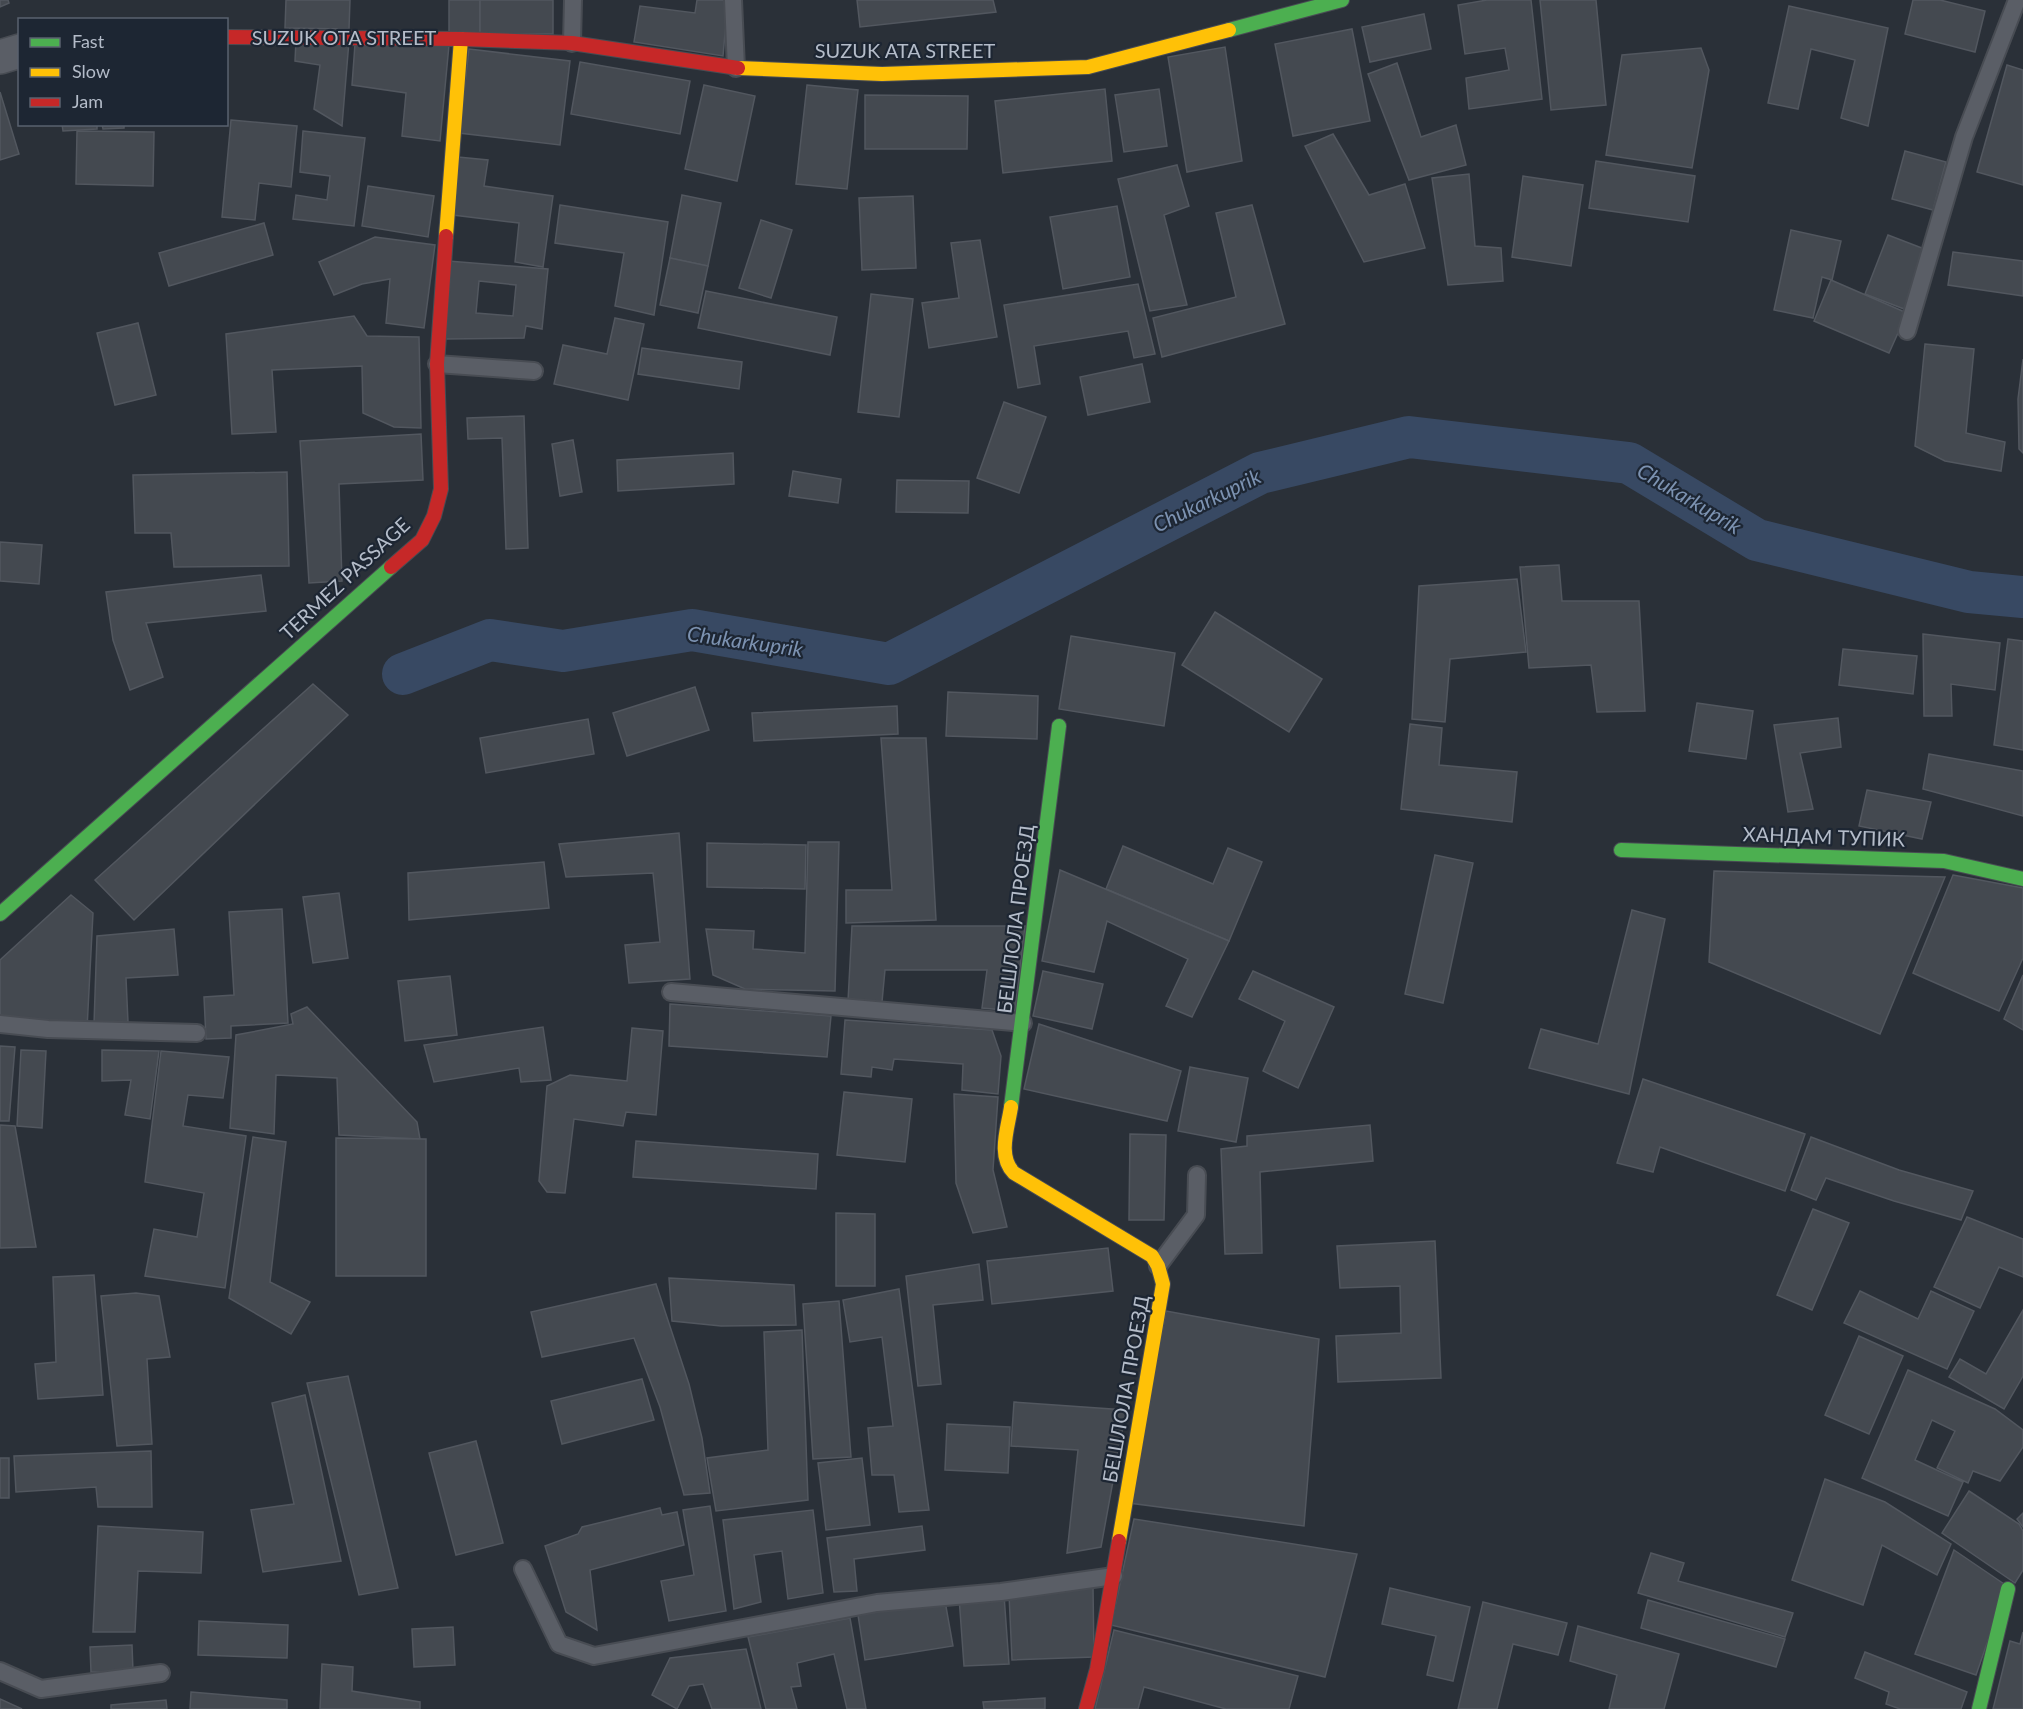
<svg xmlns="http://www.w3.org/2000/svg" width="2023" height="1709" viewBox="0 0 2023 1709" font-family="Lato,sans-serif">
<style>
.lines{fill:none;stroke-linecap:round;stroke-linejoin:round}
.canal{stroke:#384963;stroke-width:42}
.building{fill:#444950;stroke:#52575f;stroke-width:1.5;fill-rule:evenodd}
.lane-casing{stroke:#484c53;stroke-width:20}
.street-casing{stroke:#484c53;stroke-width:36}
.fast-casing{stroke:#484c53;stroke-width:16}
.slow-casing{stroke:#484c53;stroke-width:16}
.jam-casing{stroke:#484c53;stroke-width:16}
.lane{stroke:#5a5e66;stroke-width:16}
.street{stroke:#5a5e66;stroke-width:33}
.fast{stroke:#4caf50;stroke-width:14}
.slow{stroke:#ffc107;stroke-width:14}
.jam{stroke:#c62828;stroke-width:14}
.labels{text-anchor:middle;stroke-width:4.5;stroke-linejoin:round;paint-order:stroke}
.street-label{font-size:20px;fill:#b4bcc9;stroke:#1d2633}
.water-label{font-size:21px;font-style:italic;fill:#7c92b1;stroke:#1d2633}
</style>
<rect width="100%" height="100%" fill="#2a3038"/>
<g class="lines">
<polyline class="canal" points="403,674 490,640 563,651 692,630 889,664 1260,473 1409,437 1629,463 1757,540 1969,592 2023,597"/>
</g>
<g class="building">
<polygon points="0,0 8,0 9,3 0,7"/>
<polygon points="286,0 350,0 349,29 285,28"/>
<rect x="449" y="0" width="31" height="34"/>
<rect x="480" y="0" width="73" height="34"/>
<polygon points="697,0 728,0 723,56 634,42 640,6 695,13"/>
<polygon points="857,0 993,0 996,12 860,27"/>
<polygon points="1487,0 1531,0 1542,99 1469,109 1466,78 1509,70 1505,48 1465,54 1458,5"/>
<polygon points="1540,0 1596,0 1606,105 1551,110"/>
<polygon points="1913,0 1940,0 1985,11 1975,52 1905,34"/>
<polygon points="1789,6 1888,28 1868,126 1841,118 1855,60 1811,49 1798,109 1768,103"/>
<polygon points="1424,14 1431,49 1370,62 1362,27"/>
<polygon points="1352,29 1370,121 1293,136 1275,44"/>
<polygon points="296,40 349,41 342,126 314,109 320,65 295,61"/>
<polygon points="355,44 449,45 440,141 402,136 406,93 352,85"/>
<polygon points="1225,47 1242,161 1187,172 1168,57"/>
<polygon points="1701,48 1709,70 1692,168 1606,155 1622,55"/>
<polygon points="469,49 570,61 560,145 459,133"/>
<polygon points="580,62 690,81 680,134 571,114"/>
<polygon points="1397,63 1421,137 1456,125 1466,165 1409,180 1368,74"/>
<polygon points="2007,65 2023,70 2023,185 1977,172"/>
<polygon points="704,85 755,96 737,181 685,169"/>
<polygon points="807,85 858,90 847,189 796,184"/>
<polygon points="1105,89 1112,161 1003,173 995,101"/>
<polygon points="1159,89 1167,146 1124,152 1115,95"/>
<polygon points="0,92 19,154 0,160"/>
<polygon points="865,95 968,96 967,149 865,149"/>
<polygon points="231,120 297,126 291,187 259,183 255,220 222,217"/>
<polygon points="62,124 97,124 97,129 63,131"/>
<polygon points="102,124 124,124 124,128 103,129"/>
<polygon points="77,131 154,132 153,186 76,184"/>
<polygon points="303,131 365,138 354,226 293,219 296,195 327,200 330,176 300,172"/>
<polygon points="1333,134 1369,195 1405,184 1425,248 1364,262 1305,146"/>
<polygon points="1905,151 1946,162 1933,210 1892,199"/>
<polygon points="458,157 488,160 484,186 553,196 543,267 515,262 519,223 453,215"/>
<polygon points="1596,161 1695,176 1688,222 1589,208"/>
<polygon points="1177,165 1189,206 1164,215 1187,305 1150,311 1118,179"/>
<polygon points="1469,174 1475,246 1501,248 1503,281 1448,285 1432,178"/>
<polygon points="1523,176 1583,185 1571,266 1512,257"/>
<polygon points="368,186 434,196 428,237 362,226"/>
<polygon points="682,195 721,203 708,266 670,258"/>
<polygon points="913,196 916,268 862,270 859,198"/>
<polygon points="560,205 668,222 654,315 615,306 624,253 555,243"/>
<polygon points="1252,205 1285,324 1162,357 1153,318 1236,297 1216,213"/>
<polygon points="1117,206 1130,277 1063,289 1050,217"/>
<polygon points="761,220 792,230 771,298 739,288"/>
<polygon points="264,223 273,255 169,286 159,253"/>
<polygon points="1791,230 1841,241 1832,280 1822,277 1813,318 1774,310"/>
<polygon points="1888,235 1927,250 1904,309 1865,294"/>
<polygon points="375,237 435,245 424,328 386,323 390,279 362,284 334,295 319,262"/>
<polygon points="980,240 997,337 929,348 922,303 959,298 951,243"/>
<polygon points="1953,252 2023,261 2023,296 1948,285"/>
<polygon points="670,258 708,266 698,313 660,305"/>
<path d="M448 261 548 269 542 329 526 326 524 338 446 339ZM479 281 516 285 513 316 476 313Z"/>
<polygon points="1831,280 1907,313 1889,353 1814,321"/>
<polygon points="1138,284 1155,354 1134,358 1128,331 1034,346 1040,384 1018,388 1004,305"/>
<polygon points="706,291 837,317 830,355 698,328"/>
<polygon points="871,294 913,299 899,417 858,412"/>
<polygon points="354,316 367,336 419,337 421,428 394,427 363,413 362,366 272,370 276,432 232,434 226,334"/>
<polygon points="615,318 644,324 628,400 554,384 563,345 607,354"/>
<polygon points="138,323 156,395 115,405 97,333"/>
<polygon points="1925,344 1974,349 1966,433 2005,442 2001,471 1945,461 1915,446"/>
<polygon points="642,348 742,362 739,389 638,374"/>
<polygon points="2023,359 2023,453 2019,449 2018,399"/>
<polygon points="1142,364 1150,402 1088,415 1080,377"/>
<polygon points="1004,402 1046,417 1019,493 977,478"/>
<polygon points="524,416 528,548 506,549 502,438 468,439 467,418"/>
<polygon points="421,434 423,480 339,484 342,581 309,583 300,441"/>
<polygon points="573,440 582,492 560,496 552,444"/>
<polygon points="733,453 734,484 618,491 617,460"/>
<polygon points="793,471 841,479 838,503 789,496"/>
<polygon points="287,472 289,566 174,567 171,533 135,533 133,475"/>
<polygon points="897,480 969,481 968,513 896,512"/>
<polygon points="0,542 42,545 39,584 0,581"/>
<polygon points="1559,565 1562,601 1639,601 1645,711 1597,712 1591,665 1529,668 1520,567"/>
<polygon points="261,575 266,611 146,623 163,677 130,690 113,640 106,592"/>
<polygon points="1517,579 1526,652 1450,659 1445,722 1412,719 1419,586"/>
<polygon points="1215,612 1322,679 1289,732 1182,665"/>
<polygon points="1923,634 2000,643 1995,690 1951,684 1952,716 1924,716"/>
<polygon points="1071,636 1175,653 1164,726 1059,709"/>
<polygon points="2008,639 2023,641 2023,750 1994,745"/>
<polygon points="1843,649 1917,656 1913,694 1839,685"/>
<polygon points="313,684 348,715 134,920 95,880"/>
<polygon points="695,687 709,730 627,756 613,713"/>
<polygon points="948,692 1038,696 1037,739 946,736"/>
<polygon points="1697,703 1753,711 1746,759 1689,751"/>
<polygon points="897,706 898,734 754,741 752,713"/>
<polygon points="1838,718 1841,747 1800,753 1813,809 1788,812 1774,725"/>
<polygon points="588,719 594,754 486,773 480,738"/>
<polygon points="1410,724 1442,728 1439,765 1517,772 1512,822 1401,809"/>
<polygon points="881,738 926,738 936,920 846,923 846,890 892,890"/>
<polygon points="1929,754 2023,771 2023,816 1923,789"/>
<polygon points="1867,790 1931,802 1922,839 1859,826"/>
<polygon points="679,833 690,979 629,983 625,945 660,942 653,873 566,877 559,844"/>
<polygon points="808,842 839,842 835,991 745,989 713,975 706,929 754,931 753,949 805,953"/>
<polygon points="707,843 806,845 805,889 707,887"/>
<polygon points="1123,846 1213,884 1228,848 1262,862 1229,941 1106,889"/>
<polygon points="1435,855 1473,863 1443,1003 1405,994"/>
<polygon points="544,862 549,908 409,920 408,873"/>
<polygon points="1060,870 1229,941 1192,1017 1166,1006 1188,959 1107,921 1094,972 1042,961"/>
<polygon points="1714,871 1945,877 1880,1034 1709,962"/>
<polygon points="1953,875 2023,888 2023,958 1999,1011 1913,973"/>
<polygon points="339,893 348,958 313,963 303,897"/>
<polygon points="71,895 93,913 87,1029 0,1024 0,960"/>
<polygon points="282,909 288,1023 231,1026 231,1038 206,1039 204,997 234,995 229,912"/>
<polygon points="1632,910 1665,919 1629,1094 1529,1068 1541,1029 1598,1044"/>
<polygon points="852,926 1025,926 1015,1011 982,1008 987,970 885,970 882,1002 848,1001"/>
<polygon points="174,929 178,975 126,978 128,1022 94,1024 97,936"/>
<polygon points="1043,971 1103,984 1092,1029 1033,1016"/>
<polygon points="1253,971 1334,1007 1298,1088 1263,1071 1285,1021 1239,999"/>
<polygon points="2023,975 2023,1030 2004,1019"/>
<polygon points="450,976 457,1035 405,1041 398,981"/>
<polygon points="670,1004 831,1016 827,1057 669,1046"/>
<polygon points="307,1007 417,1122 420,1139 339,1135 337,1078 276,1075 274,1134 230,1128 236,1035 293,1024 291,1014"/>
<polygon points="845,1020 992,1030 1001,1056 998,1094 962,1090 963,1064 894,1059 892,1070 872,1067 871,1077 841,1074"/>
<polygon points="1039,1024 1181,1071 1167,1121 1024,1089"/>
<polygon points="543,1027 551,1080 521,1082 519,1068 434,1082 424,1045"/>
<polygon points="632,1028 663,1031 656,1115 626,1112 623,1126 574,1119 565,1193 547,1192 539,1181 547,1086 570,1075 627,1081"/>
<polygon points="0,1046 15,1047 9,1121 0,1121"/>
<polygon points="21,1050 46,1051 42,1128 17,1126"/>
<polygon points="102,1050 159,1051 150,1119 125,1115 131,1080 102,1081"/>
<polygon points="161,1051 229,1057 223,1098 188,1095 183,1126 246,1136 225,1288 145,1276 154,1229 197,1237 204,1193 145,1182"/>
<polygon points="1190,1067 1248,1078 1236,1142 1178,1131"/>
<polygon points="1643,1079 1805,1134 1785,1191 1660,1147 1653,1172 1617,1163"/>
<polygon points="844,1092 912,1099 905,1162 837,1155"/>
<polygon points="954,1094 998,1097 993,1170 1007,1227 973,1233 956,1183"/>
<polygon points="0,1125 15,1126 36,1247 0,1248"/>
<polygon points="1370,1125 1373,1161 1260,1172 1262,1253 1225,1254 1221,1149 1247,1146 1247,1136"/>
<polygon points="1130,1134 1166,1135 1164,1220 1129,1220"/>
<polygon points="253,1137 286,1142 270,1282 310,1302 291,1334 229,1298"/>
<polygon points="1811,1137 1899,1170 1973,1191 1961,1220 1894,1201 1826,1178 1816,1200 1791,1190"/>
<polygon points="336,1138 426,1139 426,1276 336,1276"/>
<polygon points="636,1141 818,1154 816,1189 633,1177"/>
<polygon points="1813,1209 1849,1223 1812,1310 1777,1295"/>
<polygon points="836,1213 875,1214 875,1286 836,1286"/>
<polygon points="1967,1217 2023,1239 2023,1277 1999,1267 1980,1308 1934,1287"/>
<polygon points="1435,1241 1441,1378 1338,1382 1336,1336 1401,1333 1400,1286 1340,1288 1337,1246"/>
<polygon points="1108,1248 1113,1291 992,1304 987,1261"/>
<polygon points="979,1264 983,1300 933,1305 941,1384 918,1386 906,1276"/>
<polygon points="94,1275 103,1395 38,1399 35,1364 56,1362 53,1277"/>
<polygon points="669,1278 794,1285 796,1325 721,1326 672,1321"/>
<polygon points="656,1284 689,1384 702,1438 710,1493 684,1495 660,1407 634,1338 542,1357 531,1312"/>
<polygon points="899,1289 929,1510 899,1512 894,1475 872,1475 868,1428 893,1426 882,1337 850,1342 843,1300"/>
<polygon points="1860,1291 1918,1319 1931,1291 1974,1311 1947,1369 1844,1323"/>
<polygon points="136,1293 159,1296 170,1357 147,1359 152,1444 117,1446 101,1296"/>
<polygon points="839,1301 851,1457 813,1459 803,1304"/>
<polygon points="2023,1310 2023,1376 2004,1409 1949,1377 1960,1359 1986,1374"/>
<polygon points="1166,1311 1319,1339 1304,1526 1129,1503"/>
<polygon points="802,1330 808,1500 716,1511 707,1458 768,1450 764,1332"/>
<polygon points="1859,1336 1903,1356 1869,1434 1825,1415"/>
<polygon points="1908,1370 1995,1409 2023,1430 2023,1447 2000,1481 1973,1471 1968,1483 1937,1468 1955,1431 1932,1420 1915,1460 1963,1482 1948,1516 1862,1478"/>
<polygon points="348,1376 398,1588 359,1595 307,1383"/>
<polygon points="642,1379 654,1420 562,1444 551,1401"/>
<polygon points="305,1395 341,1561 263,1572 251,1510 294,1504 272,1403"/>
<polygon points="1014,1402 1126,1410 1101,1547 1067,1553 1078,1450 1011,1446"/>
<polygon points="947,1424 1010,1427 1008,1473 945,1470"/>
<polygon points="476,1441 503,1543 456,1555 429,1453"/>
<polygon points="151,1451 152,1507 98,1507 96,1487 16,1492 14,1456"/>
<rect x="0" y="1458" width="9" height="40"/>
<polygon points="862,1458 870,1525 826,1530 818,1463"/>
<polygon points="1825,1479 1885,1502 1951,1544 1937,1575 1882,1545 1863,1605 1792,1580"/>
<polygon points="1969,1491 2019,1524 2023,1531 2023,1570 2015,1583 1942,1533"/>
<polygon points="710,1506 726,1611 669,1621 661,1581 694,1575 683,1510"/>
<polygon points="660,1508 662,1515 677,1512 684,1545 590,1570 597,1630 566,1612 545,1546 578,1534 582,1527"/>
<polygon points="813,1510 823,1593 788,1599 782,1551 754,1555 761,1602 734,1609 723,1520"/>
<polygon points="2023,1513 2023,1527 2017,1519"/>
<polygon points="1134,1519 1357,1554 1325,1677 1111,1625"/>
<polygon points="98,1526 203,1532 201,1573 138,1571 135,1632 93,1632"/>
<polygon points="922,1526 925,1550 854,1559 857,1591 834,1592 827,1538"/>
<polygon points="1954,1550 2007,1586 1976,1675 1915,1654"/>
<polygon points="1651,1553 1684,1563 1678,1581 1793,1613 1785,1637 1638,1593"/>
<polygon points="1093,1587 1094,1657 1012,1660 1009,1594"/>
<polygon points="1390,1588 1470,1607 1453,1681 1427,1675 1436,1636 1382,1624"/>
<polygon points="1004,1595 1009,1664 964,1666 959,1597"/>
<polygon points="1648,1600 1785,1639 1776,1667 1641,1628"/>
<polygon points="945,1601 953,1646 865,1660 858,1615"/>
<polygon points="1483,1602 1567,1623 1558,1655 1513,1644 1497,1709 1458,1709"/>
<polygon points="850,1618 866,1709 847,1709 834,1654 797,1663 801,1686 791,1687 797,1709 766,1709 748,1637"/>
<polygon points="199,1621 288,1625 287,1658 198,1655"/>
<polygon points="1578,1626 1679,1654 1664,1709 1609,1709 1617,1675 1570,1661"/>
<polygon points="453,1627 455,1665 414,1667 412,1629"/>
<polygon points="1114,1630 1298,1676 1289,1709 1226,1709 1144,1687 1138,1709 1095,1709"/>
<polygon points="2023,1632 2023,1709 1993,1709 2010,1641 2020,1644"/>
<polygon points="132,1645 133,1671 91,1672 90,1647"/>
<polygon points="746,1649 761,1709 712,1709 703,1684 689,1686 677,1709 652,1695 670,1658"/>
<polygon points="1865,1652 1967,1692 1961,1709 1900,1709 1886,1704 1889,1692 1855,1678"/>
<polygon points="322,1664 353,1667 352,1691 420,1702 420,1709 320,1709"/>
<polygon points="191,1692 287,1700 287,1709 190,1709"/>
<polygon points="1045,1698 1045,1709 984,1709 983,1702"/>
<polygon points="0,1699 22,1709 0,1709"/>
<polygon points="166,1700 167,1709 111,1709 111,1705"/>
</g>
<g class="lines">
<g class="lane-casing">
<g id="lane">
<polyline points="733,0 736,68"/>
<polyline points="572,43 573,0"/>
<polyline points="1907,331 1964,137 2017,0"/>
<polyline points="437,364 534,371"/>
<polyline points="671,992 1023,1023"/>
<polyline points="0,1024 48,1029 197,1033"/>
<polyline points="1158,1266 1196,1215 1197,1175"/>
<polyline points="523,1569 559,1644 594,1656 877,1603 1001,1592 1114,1576"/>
<polyline points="0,1671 41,1689 161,1673"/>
</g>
</g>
<g class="street-casing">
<polyline id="street" points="0,57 20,51"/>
</g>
<g class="fast-casing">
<g id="fast">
<polyline points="1229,30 1342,0"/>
<polyline points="1621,850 1944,861 2023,879"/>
<polyline points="0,914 391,567"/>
<polyline points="1011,1107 1059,726"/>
<polyline points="1979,1709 2008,1589"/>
</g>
</g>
<g class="slow-casing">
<g id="slow">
<polyline points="738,68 882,74 1088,67 1229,30"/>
<polyline points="446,236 461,39"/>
<path d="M1011 1107C1008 1128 997 1156 1014 1173L1152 1256 1158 1266 1163 1284 1119 1541"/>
</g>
</g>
<g class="jam-casing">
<g id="jam">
<polyline points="226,37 461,39 572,43 738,68"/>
<polyline points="391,567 422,540 434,516 441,489 437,364 446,236"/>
<polyline points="1086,1709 1097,1669 1119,1541"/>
</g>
</g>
<use href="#lane" class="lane"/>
<use href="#street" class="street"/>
<use href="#fast" class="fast"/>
<use href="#slow" class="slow"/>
<use href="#jam" class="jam"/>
</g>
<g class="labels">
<g class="street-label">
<text x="344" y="45">SUZUK OTA STREET</text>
<text x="905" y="58">SUZUK ATA STREET</text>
<text transform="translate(345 579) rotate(-43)" y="7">TERMEZ PASSAGE</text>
<text transform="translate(1824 837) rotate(2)" y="7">ХАНДАМ ТУПИК</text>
<text transform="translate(1016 919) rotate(-83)" y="7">БЕШЛОЛА ПРОЕЗД</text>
<text transform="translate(1126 1389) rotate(-80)" y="7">БЕШЛОЛА ПРОЕЗД</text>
</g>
<g class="water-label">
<text transform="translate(1689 499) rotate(31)" y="7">Chukarkuprik</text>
<text transform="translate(1207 501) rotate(-26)" y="7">Chukarkuprik</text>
<text transform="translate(745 642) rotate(8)" y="7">Chukarkuprik</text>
</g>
</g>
<rect x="18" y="18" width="210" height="108" fill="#1d2633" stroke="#59626f" stroke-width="1.5"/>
<rect x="30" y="38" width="30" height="9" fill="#4caf50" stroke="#59626f" stroke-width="1.5"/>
<text x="72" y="48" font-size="18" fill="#b4bcc9">Fast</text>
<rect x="30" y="68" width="30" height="9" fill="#ffc107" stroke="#59626f" stroke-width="1.5"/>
<text x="72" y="78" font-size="18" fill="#b4bcc9">Slow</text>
<rect x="30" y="98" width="30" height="9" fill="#c62828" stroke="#59626f" stroke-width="1.5"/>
<text x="72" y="108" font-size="18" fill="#b4bcc9">Jam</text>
</svg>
